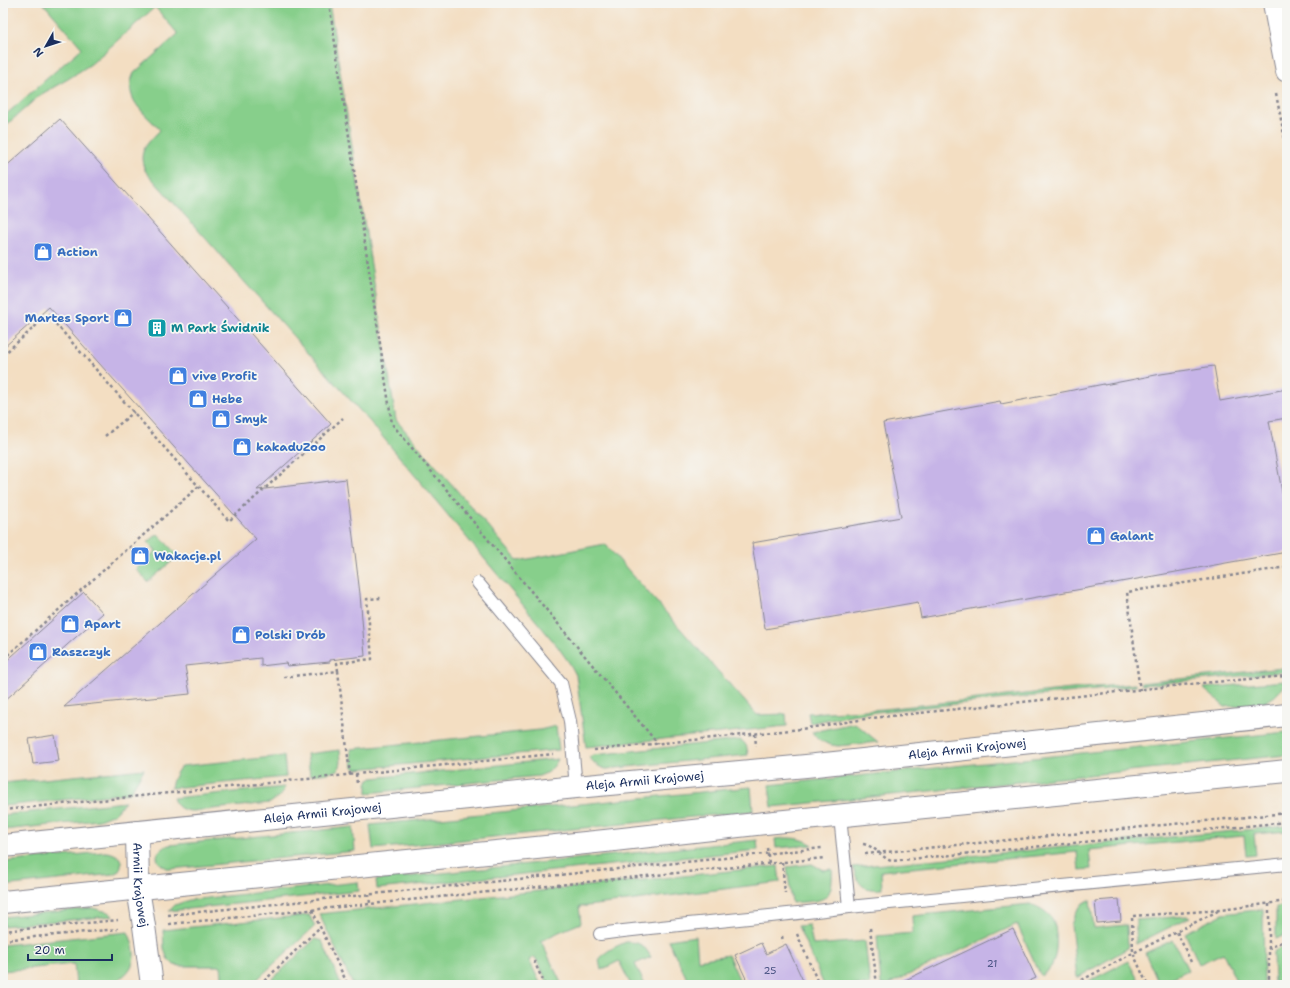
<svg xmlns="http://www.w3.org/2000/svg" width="1290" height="988" viewBox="0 0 1290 988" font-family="'Shantell Sans',sans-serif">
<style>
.green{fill:#87cf8b;stroke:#517f74}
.building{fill:#c6b4e7}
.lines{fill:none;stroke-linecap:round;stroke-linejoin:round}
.service-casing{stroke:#878690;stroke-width:14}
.minor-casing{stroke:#878690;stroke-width:24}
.tertiary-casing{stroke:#878690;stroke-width:24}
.path{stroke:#878690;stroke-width:2.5;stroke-dasharray:3 3;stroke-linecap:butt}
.service{stroke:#fff;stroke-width:12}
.minor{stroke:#fff;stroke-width:22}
.tertiary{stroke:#fff;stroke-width:22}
.labels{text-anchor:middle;stroke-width:3.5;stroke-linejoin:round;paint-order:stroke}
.number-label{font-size:10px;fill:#465080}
.shop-label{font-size:12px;font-weight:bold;fill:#366cbe;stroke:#f6f6f2;text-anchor:start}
.culture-label{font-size:12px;font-weight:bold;fill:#0d838f;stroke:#f6f6f2;text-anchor:start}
.street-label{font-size:12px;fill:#1b2f5e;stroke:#f6f6f2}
</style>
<rect width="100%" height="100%" fill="#f6f6f2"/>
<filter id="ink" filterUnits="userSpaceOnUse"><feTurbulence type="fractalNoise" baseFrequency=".025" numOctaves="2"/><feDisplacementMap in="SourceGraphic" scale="8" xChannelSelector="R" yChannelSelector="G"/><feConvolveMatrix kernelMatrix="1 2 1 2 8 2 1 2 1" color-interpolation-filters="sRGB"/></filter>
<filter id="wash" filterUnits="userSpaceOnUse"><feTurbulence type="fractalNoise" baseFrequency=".012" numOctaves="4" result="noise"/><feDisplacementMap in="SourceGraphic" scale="16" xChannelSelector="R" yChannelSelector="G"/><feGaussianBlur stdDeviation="0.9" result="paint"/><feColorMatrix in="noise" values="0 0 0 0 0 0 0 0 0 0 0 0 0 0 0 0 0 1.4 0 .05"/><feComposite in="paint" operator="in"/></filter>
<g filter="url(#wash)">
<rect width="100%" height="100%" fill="#f3dec2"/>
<g class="green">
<path d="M43 3H329L396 420 518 561 605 544 757 715 786 714 787 726 586 747 576 675 570 664 558 647 371 423 146 172C136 152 147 144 160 130 144 112 122 99 134 73L178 34 155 7 91 64 68 79 40 95 3 128V117L82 48Z"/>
<polygon points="158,534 178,556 148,582 136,569 156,551 148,542"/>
<polygon points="1283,668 1284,672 1142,685 1141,683"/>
<path d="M1285 681C1275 708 1249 704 1225 707L1203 688Z"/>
<polygon points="1136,684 1136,686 856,714 810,723 808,713 884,709 1081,688"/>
<path d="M855 723 878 742 838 746C828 745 818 741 812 732Z"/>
<polygon points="556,726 559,750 357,769 353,767 351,749 540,730"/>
<polygon points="1287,732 1287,755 772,807 769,785"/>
<path d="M740 740C747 743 747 748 748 755L606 769C598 767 594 763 589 757L593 755Z"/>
<path d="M340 750C340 755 342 762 340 766 338 774 317 774 310 775L307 754Z"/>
<path d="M284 756 286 777 171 788C172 780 176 773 181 766Z"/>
<path d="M558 759C554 768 548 773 539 776L367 793V784L369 779 373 778Z"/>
<polygon points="144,769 130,793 3,806 3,783"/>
<path d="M285 787 280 796 270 803 193 811C183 811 176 807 173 798Z"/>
<polygon points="751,787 753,811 373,849 370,825"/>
<polygon points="125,802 114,814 99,820 3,830 3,815"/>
<path d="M1287 826V831L1254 834 1256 855 1246 856 1244 836 1089 850 1091 869 1079 870 1077 852 881 871 882 889C863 891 858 885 853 867Z"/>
<path d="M353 827 355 851 170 869C154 864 152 851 169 845Z"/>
<path d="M785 838C796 838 804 839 813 845L776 848 775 839Z"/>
<polygon points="757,840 758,850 377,889 376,880"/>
<path d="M104 852C115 852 126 858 119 871L113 874 3 886V862Z"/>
<path d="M812 864 823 870 832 869C834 905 820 900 792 903L787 867Z"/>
<polygon points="778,866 780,882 579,907 581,923 559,932 541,941 562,985 549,985 535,957 529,960 541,985 353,985 319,914"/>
<polygon points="358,882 359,891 169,911 175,905 189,900"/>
<polygon points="1090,900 1094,928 1127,925 1128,948 1077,978 1071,925 1076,912 1083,903"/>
<path d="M1030 904C1038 907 1045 910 1051 917 1058 926 1058 954 1052 965 1050 969 1045 972 1041 976L1017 924 887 985H881L877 936 913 933 912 916Z"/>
<polygon points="1287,906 1287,934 1276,939 1276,907"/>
<polygon points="92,908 108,912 113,916 3,926 3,917"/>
<polygon points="1263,909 1264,985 1238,985 1223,953 1199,964 1185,933 1223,914"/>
<polygon points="309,915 315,926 251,985 223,985 221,966 181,966 174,965 167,958 164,948 163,930"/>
<polygon points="1187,916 1190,917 1136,944 1136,920"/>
<polygon points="809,925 813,945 865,941 870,985 824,985 798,926"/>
<path d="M128 932C136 949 138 965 122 977 120 978 119 980 117 981 111 983 85 983 76 984L74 964 3 971V945Z"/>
<polygon points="696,936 698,960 728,955 742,985 690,985 668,940"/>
<polygon points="315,939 322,941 341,985 266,985"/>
<polygon points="1173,940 1188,970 1159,984 1145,953"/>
<path d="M626 942C640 942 644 945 651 957L635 964 645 985H631L619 961 601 970 599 960C606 950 615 947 626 942Z"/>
<polygon points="1287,944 1287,985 1274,985 1273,952"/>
<polygon points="1128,961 1141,985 1085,985 1085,983"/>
</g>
<g id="blocks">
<g class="building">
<polygon points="60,119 331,424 257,490 346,479 360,594 365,656 330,660 330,662 287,666 286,663 261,666 261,658 185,666 190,694 64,707 256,539 49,307 3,348 3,169"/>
<polygon points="1214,366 1220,401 1287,389 1287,418 1269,421 1287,519 1287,552 921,618 918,602 765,629 752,543 901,517 883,423 1000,401 1001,404 1104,384 1104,385 1161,374"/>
<polygon points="84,592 103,613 3,702 3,664"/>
<polygon points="55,735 59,761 33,764 29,739"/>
<polygon points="1119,899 1121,921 1097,923 1095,901"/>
<polygon points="1013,929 1036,978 1021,985 895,985"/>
<polygon points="761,943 766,954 786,944 805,985 749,985 735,955"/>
</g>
</g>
</g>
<g filter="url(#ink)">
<use href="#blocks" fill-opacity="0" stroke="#878690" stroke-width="1"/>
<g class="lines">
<g class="service-casing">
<g id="service">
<polyline points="478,583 561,683 570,721 576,787"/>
<polyline points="840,816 849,907"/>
<path d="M600 934C683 923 766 918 849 907L1287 864"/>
</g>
</g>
<g class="minor-casing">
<g id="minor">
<polyline points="1274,3 1287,71"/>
<path id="s1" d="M137 832 138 889 144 926 152 985"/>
</g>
</g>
<g class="tertiary-casing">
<g id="tertiary">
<path id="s2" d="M3 846 576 787 806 766 1287 715"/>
<polyline points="3,902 605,841 765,823 1287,771"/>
</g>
</g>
<g class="path">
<polyline points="329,3 392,424 658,744"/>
<polyline points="1276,94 1287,150"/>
<polyline points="3,355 48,315 229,521 343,418"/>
<polyline points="105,436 134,412"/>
<polyline points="3,659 199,486"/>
<polyline points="338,671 337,663 372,659 367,599 382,598"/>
<polyline points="284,677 338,671 350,775"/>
<polyline points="1140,691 1127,592 1287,567"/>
<polyline points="755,734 756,746"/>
<polyline points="594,750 801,729 872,718 1201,683 1287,676"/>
<polyline points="356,774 357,784"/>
<polyline points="3,810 553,754"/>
<path d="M863 844C875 846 880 856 891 861L1287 822"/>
<polyline points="767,848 769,863"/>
<polyline points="865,854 1287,813"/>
<polyline points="782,862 785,893"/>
<polyline points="369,894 370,904"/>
<polyline points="312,910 348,985"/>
<polyline points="168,915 822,848"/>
<polyline points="169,924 370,904 824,858"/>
<polyline points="870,928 877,985"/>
<polyline points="3,931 118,920"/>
<polyline points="1177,932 1191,962"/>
<polyline points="797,934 819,985"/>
<polyline points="782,936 783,942"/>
<polyline points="3,940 118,929"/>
<polyline points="1268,949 1287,939"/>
<polyline points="534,961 545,985"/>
<polyline points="1147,984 1133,953 1132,916 1221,910 1287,901"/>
<polyline points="260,985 320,927"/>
<polyline points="1080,985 1080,981 1133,953 1218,911"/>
<polyline points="1269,985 1269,903"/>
</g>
<use href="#service" class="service"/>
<use href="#minor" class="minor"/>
<use href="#tertiary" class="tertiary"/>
</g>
</g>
<defs>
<g id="shop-square" transform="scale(1)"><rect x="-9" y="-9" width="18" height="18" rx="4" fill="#3f7fe0" stroke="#f6f6f2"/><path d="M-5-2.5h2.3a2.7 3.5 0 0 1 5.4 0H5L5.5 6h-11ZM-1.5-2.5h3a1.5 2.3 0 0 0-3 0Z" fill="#fff"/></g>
<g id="building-square" transform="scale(1)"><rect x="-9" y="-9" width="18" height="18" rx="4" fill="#0f9aa8" stroke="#f6f6f2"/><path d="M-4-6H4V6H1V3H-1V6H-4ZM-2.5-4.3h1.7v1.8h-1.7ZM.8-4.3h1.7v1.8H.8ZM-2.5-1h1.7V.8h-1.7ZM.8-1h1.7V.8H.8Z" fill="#fff"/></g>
</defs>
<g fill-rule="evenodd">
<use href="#shop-square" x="43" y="252"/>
<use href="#shop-square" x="123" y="318"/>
<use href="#building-square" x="157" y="328"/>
<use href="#shop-square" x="178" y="376"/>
<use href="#shop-square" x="198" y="399"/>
<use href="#shop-square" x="221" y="419"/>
<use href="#shop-square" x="242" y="447"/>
<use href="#shop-square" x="1096" y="536"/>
<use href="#shop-square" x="140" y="556"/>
<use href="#shop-square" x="70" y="624"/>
<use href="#shop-square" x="241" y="635"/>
<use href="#shop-square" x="38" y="652"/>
</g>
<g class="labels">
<g class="number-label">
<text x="992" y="967">21</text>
<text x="770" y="974">25</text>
</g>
<g class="shop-label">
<text x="57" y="256">Action</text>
<text x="109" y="322" text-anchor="end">Martes Sport</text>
<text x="192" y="380">vive Profit</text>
<text x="212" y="403">Hebe</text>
<text x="235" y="423">Smyk</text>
<text x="256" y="451">kakaduZoo</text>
<text x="1110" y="540">Galant</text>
<text x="154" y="560">Wakacje.pl</text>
<text x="84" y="628">Apart</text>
<text x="255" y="639">Polski Drób</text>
<text x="52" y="656">Raszczyk</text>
</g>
<g class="culture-label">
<text x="171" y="332">M Park Świdnik</text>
</g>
<g class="street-label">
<text dy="4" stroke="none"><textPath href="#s2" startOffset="969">Aleja Armii Krajowej</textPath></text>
<text dy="4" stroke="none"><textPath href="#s2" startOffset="645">Aleja Armii Krajowej</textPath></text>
<text dy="4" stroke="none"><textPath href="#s2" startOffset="321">Aleja Armii Krajowej</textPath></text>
<text dy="4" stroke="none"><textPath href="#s1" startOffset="53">Armii Krajowej</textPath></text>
</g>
</g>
<rect width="1290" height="988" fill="none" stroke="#f6f6f2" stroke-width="16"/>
<g transform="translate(46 46) rotate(231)" stroke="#f6f6f2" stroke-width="3" paint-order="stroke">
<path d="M0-3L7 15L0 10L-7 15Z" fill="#1b2f5e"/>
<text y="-6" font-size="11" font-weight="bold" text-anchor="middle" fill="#1b2f5e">N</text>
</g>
<path d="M28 954v6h84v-6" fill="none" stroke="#1b2f5e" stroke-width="2"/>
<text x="34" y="954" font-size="12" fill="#1b2f5e" stroke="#f6f6f2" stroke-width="3" paint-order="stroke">20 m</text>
</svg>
